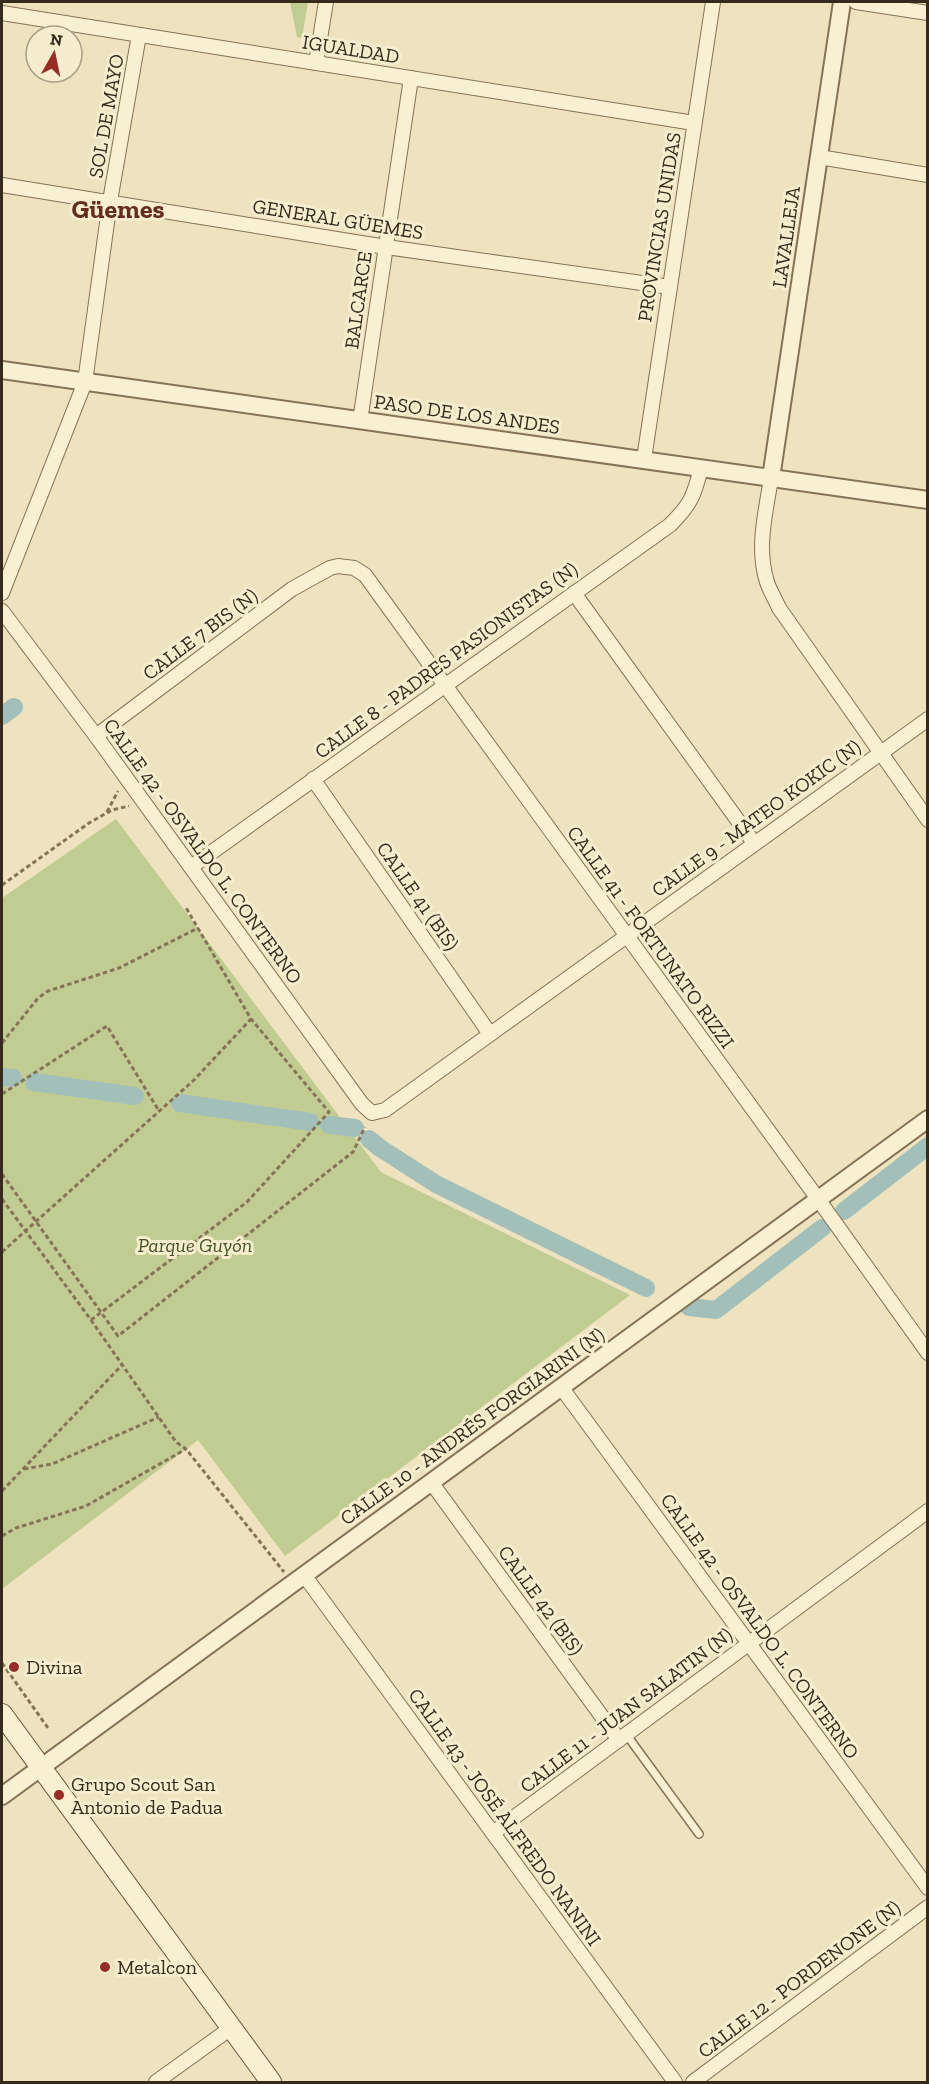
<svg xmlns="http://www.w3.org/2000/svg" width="929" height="2084" viewBox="0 0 929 2084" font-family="'Zilla Slab',serif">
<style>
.green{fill:#c1cc92}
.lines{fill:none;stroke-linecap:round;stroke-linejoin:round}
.canal{stroke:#a2c0b9;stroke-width:18}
.service-casing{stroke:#867357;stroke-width:10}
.minor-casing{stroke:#867357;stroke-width:16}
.tertiary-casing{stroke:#867357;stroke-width:20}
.secondary-casing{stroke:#68543a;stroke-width:22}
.path{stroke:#867357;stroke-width:3;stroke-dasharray:4.5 3;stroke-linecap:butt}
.service{stroke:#f9f0d1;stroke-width:7}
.minor{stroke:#f9f0d1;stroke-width:14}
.tertiary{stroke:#f9f0d1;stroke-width:16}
.secondary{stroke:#f9f0d1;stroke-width:20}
.poi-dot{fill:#962d26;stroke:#f5edce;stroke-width:2}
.labels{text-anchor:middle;stroke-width:6;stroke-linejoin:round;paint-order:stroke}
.street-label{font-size:20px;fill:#362a1c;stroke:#f5edce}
.park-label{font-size:20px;font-style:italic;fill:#435222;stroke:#f5edce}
.poi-label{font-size:20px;fill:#362a1c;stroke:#f5edce;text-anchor:start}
.district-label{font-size:26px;font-weight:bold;fill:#632e1b;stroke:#f5edce}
</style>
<rect width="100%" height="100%" fill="#eee3be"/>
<g class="green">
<polygon points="290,2 308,2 302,38 297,37"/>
<polygon points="116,819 381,1172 630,1295 285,1556 198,1440 2,1589 2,898"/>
</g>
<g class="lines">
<g class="canal">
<polyline points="2,716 14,707"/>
<polyline points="2,1077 13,1078"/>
<polyline points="34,1082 135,1096"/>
<polyline points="180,1103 310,1122"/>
<polyline points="329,1125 355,1128"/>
<polyline points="369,1139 380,1148 436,1184 646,1288"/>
<polyline points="844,1211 928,1146"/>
<polyline points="689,1307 716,1310 822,1228"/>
</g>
<g class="service-casing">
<polyline id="service" points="626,1734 699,1834"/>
</g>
<g class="minor-casing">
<g id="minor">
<polyline points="856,2 928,13"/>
<polyline points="2,13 694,123"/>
<polyline points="316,63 326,2"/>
<polyline points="819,157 928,175"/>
<polyline points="2,185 386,247 670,287"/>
<polyline points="360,421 411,78"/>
<polyline points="644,459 713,2"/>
<path d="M771 478C766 512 756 547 767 582 770 591 775 599 779 608L928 820"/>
<polyline points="2,593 85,382 110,201 139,35"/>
<polyline points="574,593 754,843"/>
<polyline points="2,611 96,736 362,1104 372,1113 385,1110 928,719"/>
<polyline points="96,736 292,589 330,568 338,566 354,568 365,575 818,1199 928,1353"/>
<polyline points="313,779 490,1034"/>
<path d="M191 867 670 525C691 504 694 496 701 468"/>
<polyline points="561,1387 928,1888"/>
<polyline points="431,1482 619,1740"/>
<polyline points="304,1575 675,2082"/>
<polyline points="493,1833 928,1511"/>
<polyline points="156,2082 231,2028"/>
<polyline points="693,2082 928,1907"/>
</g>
</g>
<g class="tertiary-casing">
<g id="tertiary">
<polyline points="2,370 928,500"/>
<polyline points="771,478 842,2"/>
<polyline points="2,1796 928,1119"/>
</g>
</g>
<g class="secondary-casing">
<polyline id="secondary" points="2,1714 271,2082"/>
</g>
<g class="path">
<polyline points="107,812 118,791"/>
<polyline points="2,885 89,823 112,810 129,806"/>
<polyline points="2,1043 38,998 48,991 119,968 198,928"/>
<polyline points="2,1094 107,1026 159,1111"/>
<polyline points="2,1174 118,1336 353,1152 365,1127"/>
<polyline points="2,1199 91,1320 176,1442 186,1449 284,1572"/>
<polyline points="2,1252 194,1080 251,1019"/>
<polyline points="91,1320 247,1202 329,1112 251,1019 185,906"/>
<polyline points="24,1469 52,1464 159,1417"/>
<polyline points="2,1491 122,1365"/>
<polyline points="2,1536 16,1528 86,1506 186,1449"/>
<polyline points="2,1663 48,1728"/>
</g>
<use href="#service" class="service"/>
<use href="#minor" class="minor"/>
<use href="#tertiary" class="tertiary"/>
<use href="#secondary" class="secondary"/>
</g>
<g class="poi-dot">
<circle cx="14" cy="1667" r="6"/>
<circle cx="59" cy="1795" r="6"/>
<circle cx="105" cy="1967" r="6"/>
</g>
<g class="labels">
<g class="street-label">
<text transform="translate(351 49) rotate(9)" y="7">IGUALDAD</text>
<text transform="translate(106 116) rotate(-80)" y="7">SOL DE MAYO</text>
<text transform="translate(338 219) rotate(9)" y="7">GENERAL GÜEMES</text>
<text transform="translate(659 227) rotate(-81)" y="7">PROVINCIAS UNIDAS</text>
<text transform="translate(786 237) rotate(-82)" y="7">LAVALLEJA</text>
<text transform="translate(358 300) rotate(-82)" y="7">BALCARCE</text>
<text transform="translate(467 414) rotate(8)" y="7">PASO DE LOS ANDES</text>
<text transform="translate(200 634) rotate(-37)" y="7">CALLE 7 BIS (N)</text>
<text transform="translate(446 660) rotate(-36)" y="7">CALLE 8 - PADRES PASIONISTAS (N)</text>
<text transform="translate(756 818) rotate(-36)" y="7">CALLE 9 - MATEO KOKIC (N)</text>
<text transform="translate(203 851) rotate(54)" y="7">CALLE 42 - OSVALDO L. CONTERNO</text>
<text transform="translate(418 896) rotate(55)" y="7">CALLE 41 (BIS)</text>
<text transform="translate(651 937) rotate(54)" y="7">CALLE 41 - FORTUNATO RIZZI</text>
<text transform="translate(472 1426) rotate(-36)" y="7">CALLE 10 - ANDRÉS FORGIARINI (N)</text>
<text transform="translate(541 1600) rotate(54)" y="7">CALLE 42 (BIS)</text>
<text transform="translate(760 1626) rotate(54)" y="7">CALLE 42 - OSVALDO L. CONTERNO</text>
<text transform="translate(626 1710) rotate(-37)" y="7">CALLE 11 - JUAN SALATIN (N)</text>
<text transform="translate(505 1817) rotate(54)" y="7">CALLE 43 - JOSÉ ALFREDO NANINI</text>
<text transform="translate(799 1979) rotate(-37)" y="7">CALLE 12 - PORDENONE (N)</text>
</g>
<g class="park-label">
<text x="195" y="1252">Parque Guyón</text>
</g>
<g class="poi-label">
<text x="26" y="1674">Divina</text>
<text x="71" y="1791">Grupo Scout San<tspan x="71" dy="23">Antonio de Padua</tspan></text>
<text x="117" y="1974">Metalcon</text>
</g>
<g class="district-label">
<text x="118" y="218">Güemes</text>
</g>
</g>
<rect width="929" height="2084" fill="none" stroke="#362a1c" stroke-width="6"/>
<g transform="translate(54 54) rotate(9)"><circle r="28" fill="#f5edce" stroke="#a99f87" stroke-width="1.5"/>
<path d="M0-4.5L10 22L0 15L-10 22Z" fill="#962d26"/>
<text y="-9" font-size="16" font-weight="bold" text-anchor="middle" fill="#362a1c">N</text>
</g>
</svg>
